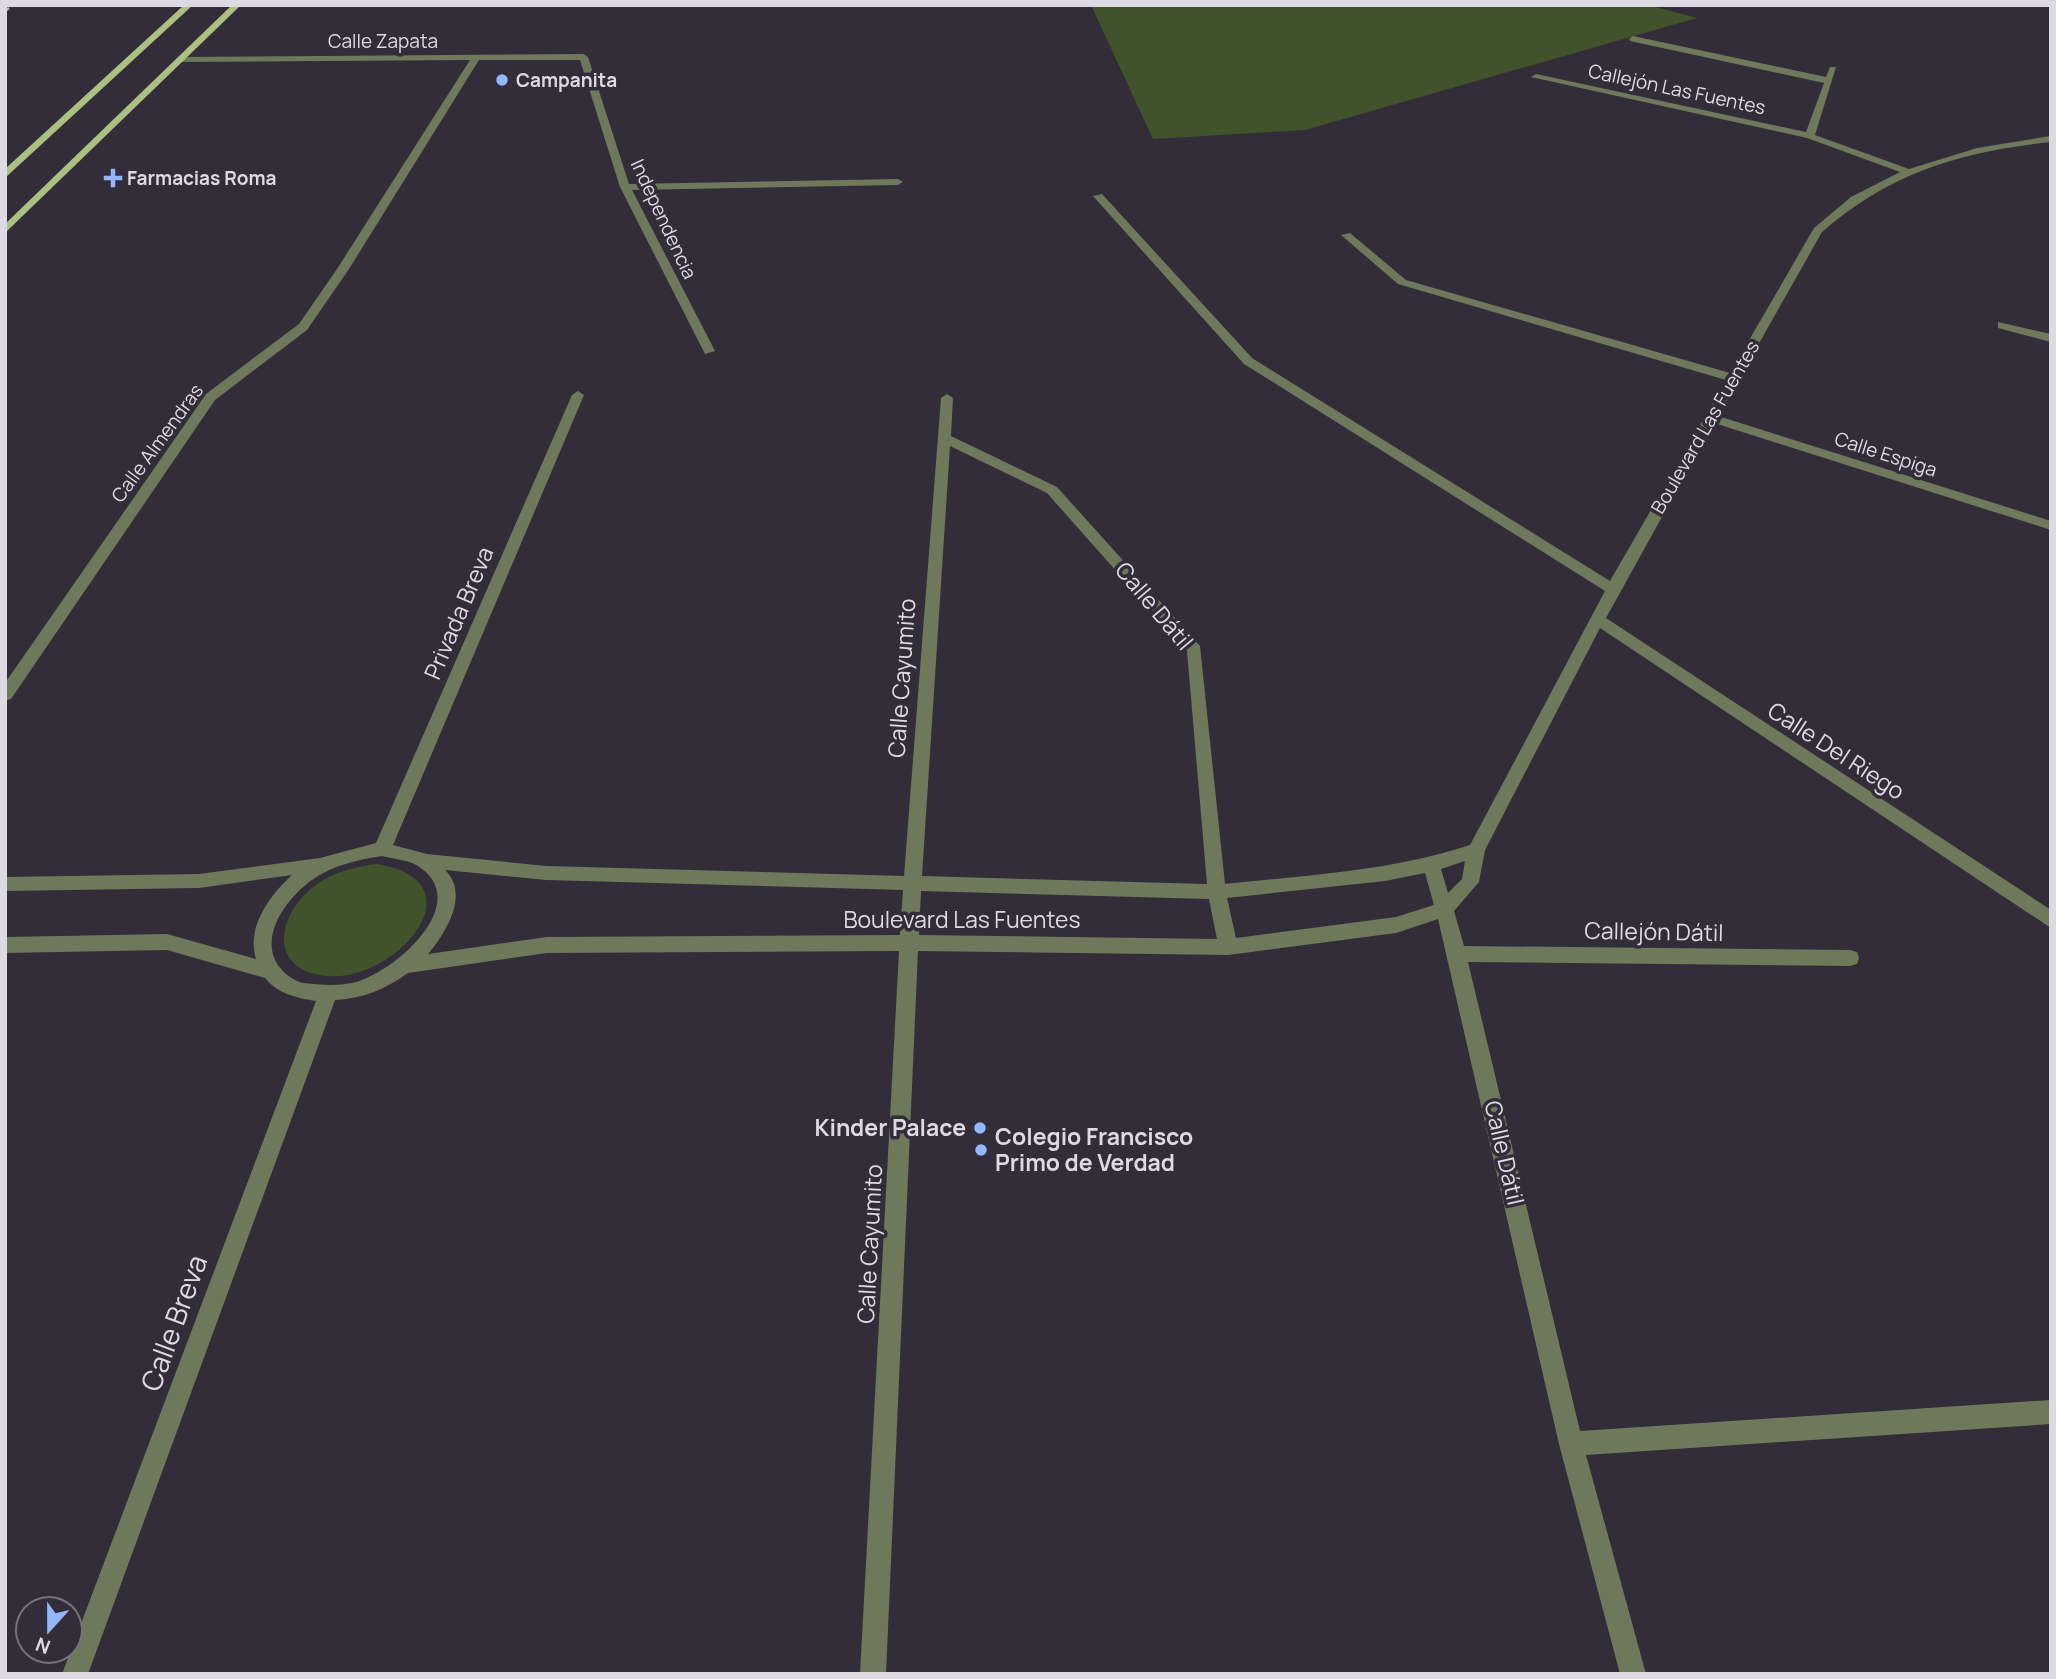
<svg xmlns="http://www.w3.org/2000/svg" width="2056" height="1679" viewBox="0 0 2056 1679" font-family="Manrope,sans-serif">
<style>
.green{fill:#41532b}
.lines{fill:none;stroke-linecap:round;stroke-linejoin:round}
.minor{fill:#6d795a;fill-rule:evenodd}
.major{fill:#aac181;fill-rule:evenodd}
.rail{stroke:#bcb7c1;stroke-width:2.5;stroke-dasharray:5 2.5;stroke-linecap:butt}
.poi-dot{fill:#92b7fd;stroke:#332d3a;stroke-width:2.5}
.labels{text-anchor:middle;stroke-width:7;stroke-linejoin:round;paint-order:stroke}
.far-street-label{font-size:19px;fill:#dedae3;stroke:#332d3a}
.far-poi-label{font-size:19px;font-weight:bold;fill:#dedae3;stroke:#332d3a;text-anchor:start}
.street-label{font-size:23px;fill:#dedae3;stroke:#332d3a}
.poi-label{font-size:23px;font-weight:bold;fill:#dedae3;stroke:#332d3a;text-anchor:end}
.near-street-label{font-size:28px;fill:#dedae3;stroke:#332d3a}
</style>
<rect width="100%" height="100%" fill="#332d3a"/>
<g class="green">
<polygon points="1091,5 1648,5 1697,18 1305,130 1153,139"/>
<path d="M376 864C483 880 398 983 326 976 269 970 276 917 312 888 330 873 353 867 376 864Z"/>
</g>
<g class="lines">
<g class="minor">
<path d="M1633 36 1826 77 1830 67H1836L1815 135 1909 169 1977 148 2051 136V142C1961 152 1891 172 1822 232L1718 416 2051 521V530L1714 423 1606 618 2051 910V928L1600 628 1485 850 1479 882 1454 911 1464 946 1850 950 1857 952 1859 958 1857 964 1850 966 1468 962 1580 1431 2051 1400V1424L1586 1455 1646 1674H1620L1559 1444 1438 919 1396 933 1228 955 918 951 886 1674H860L899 951 547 953 408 973C386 989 362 999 335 1000L88 1674H62L316 1001C297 998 278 994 265 978L167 950 5 953V937L167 934 256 959C246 927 270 895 292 875L199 888 5 891V877L199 874 320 858 376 843 572 395 578 391 584 395 393 845 427 854 546 866 904 876 941 398 947 394 953 398 951 436 1057 487 1200 646 1225 884C1308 875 1391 871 1470 845L1605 591 1244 364 1093 196 1102 194 1252 358 1610 581 1726 380 1398 284 1341 235 1350 233 1406 280 1730 373 1814 228 1851 197 1900 172 1807 138 1531 77 1536 74 1806 132 1824 83 1630 41 1629 39ZM950 446 1047 493 1187 651 1207 884 922 876ZM382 856C393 859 409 860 418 866 475 903 393 974 352 983 338 986 319 985 304 983 297 982 287 976 282 970 255 941 286 898 312 880 333 865 357 860 382 856ZM1465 861 1462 879 1448 893 1441 869ZM445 870 546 880 903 890 900 935 547 937 428 954C446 933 470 894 445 870ZM1425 873 1434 905 1396 917 1236 938 1227 898 1385 881ZM921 891 1209 899 1217 939 919 935Z"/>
<polygon points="584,54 588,57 629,184 898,179 903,182 898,185 632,190 715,351 705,354 620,187 580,60 479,60 349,269 307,330 215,400 11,699 5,701 5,683 206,394 299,324 337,269 470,60 181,62 178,61 178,57"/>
<polygon points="1998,322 2051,334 2051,342 1998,328"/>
</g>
<g class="major">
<polygon points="184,5 193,5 5,178 5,169"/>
<polygon points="232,5 241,5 5,233 5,224"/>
</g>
<polyline class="rail" points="5,11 13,5"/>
</g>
<g class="poi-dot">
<circle cx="502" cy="80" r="7"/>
<path d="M109.5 167.5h7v7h7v7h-7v7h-7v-7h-7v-7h7z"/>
<circle cx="980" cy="1128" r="7"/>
<circle cx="981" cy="1150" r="7"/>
</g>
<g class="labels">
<g class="far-street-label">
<text x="383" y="48">Calle Zapata</text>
<text transform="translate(1677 89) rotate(12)" y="7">Callejón Las Fuentes</text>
<text transform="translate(664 219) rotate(65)" y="7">Independencia</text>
<text transform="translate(1705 427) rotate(-60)" y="7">Boulevard Las Fuentes</text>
<text transform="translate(157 443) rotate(-54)" y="7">Calle Almendras</text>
<text transform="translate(1886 454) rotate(18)" y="7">Calle Espiga</text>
</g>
<g class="far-poi-label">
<text x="516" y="87">Campanita</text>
<text x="127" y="185">Farmacias Roma</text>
</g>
<g class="street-label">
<text transform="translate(1154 606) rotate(50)" y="8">Calle Dátil</text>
<text transform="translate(459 613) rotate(-67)" y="8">Privada Breva</text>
<text transform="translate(902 678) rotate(-86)" y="8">Calle Cayumito</text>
<text transform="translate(1836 751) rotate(33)" y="8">Calle Del Riego</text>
<text x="962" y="928">Boulevard Las Fuentes</text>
<text transform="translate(1654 932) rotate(1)" y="8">Callejón Dátil</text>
<text transform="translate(1504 1153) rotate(77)" y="8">Calle Dátil</text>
<text transform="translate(870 1244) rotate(-87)" y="8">Calle Cayumito</text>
</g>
<g class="poi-label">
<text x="966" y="1136">Kinder Palace</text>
<text x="995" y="1145" text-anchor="start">Colegio Francisco<tspan x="995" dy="26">Primo de Verdad</tspan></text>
</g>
<g class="near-street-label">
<text transform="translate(174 1323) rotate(-70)" y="10">Calle Breva</text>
</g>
</g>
<rect width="2056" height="1679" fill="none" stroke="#dedae3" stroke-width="14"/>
<g transform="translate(49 1630) rotate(201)"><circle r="33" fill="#332d3a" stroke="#77727e" stroke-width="2"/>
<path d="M0-5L12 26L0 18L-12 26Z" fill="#92b7fd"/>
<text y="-10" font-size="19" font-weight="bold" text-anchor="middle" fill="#dedae3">N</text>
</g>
</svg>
